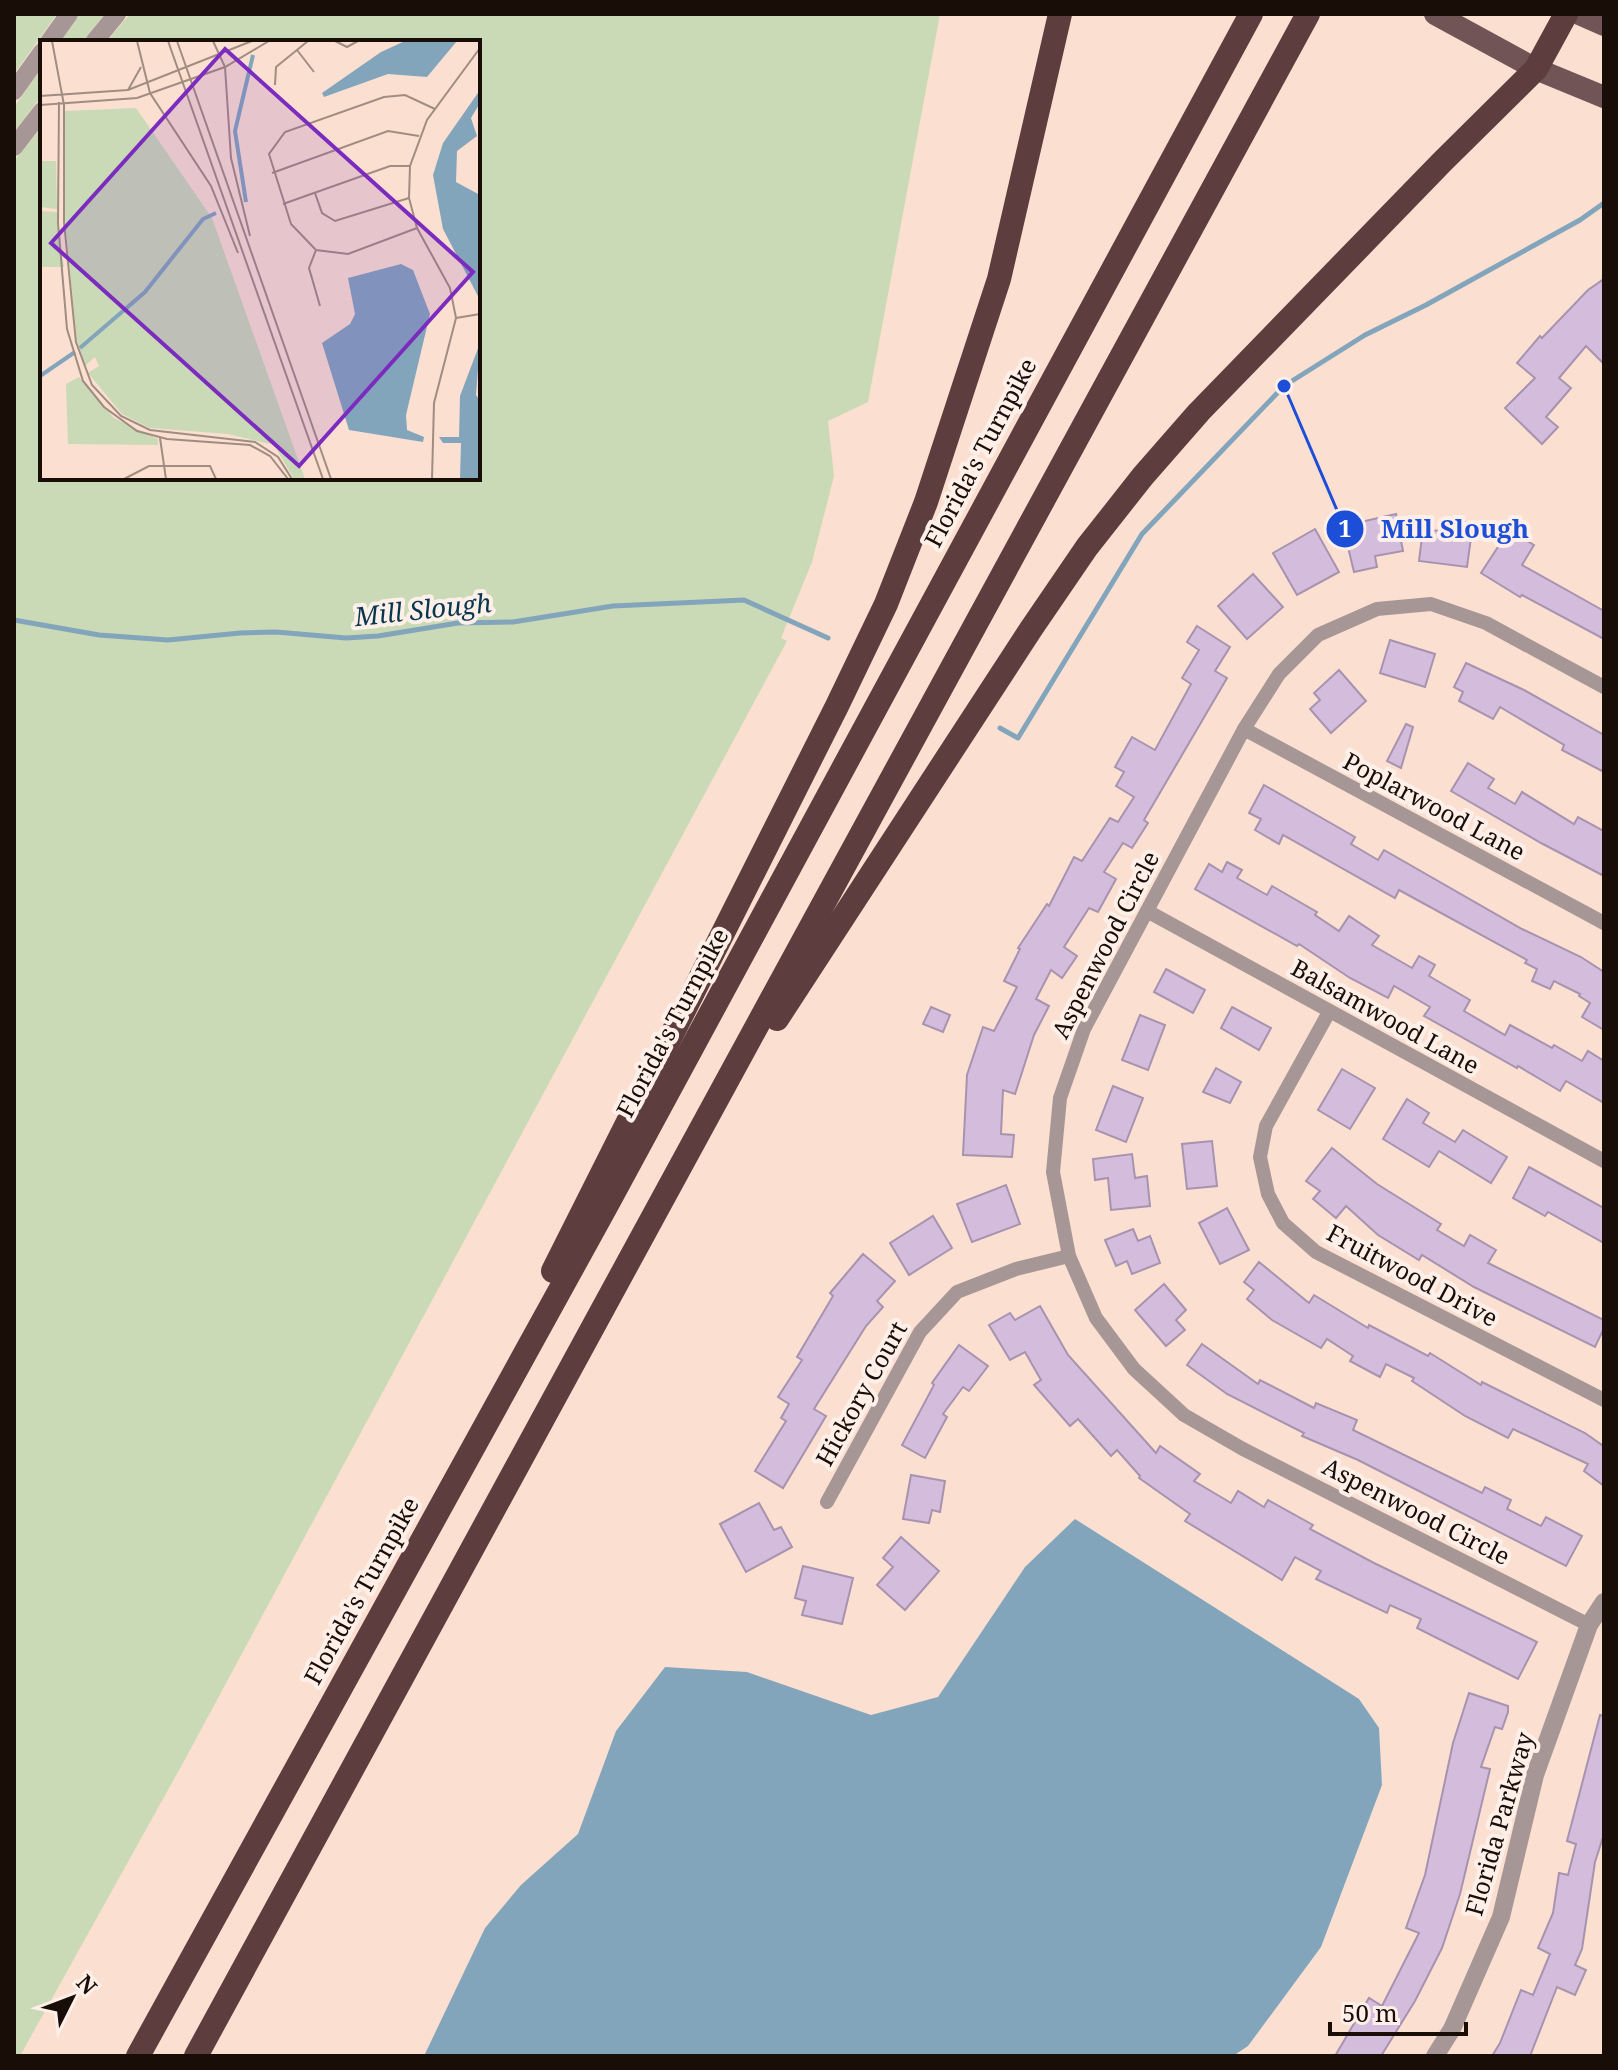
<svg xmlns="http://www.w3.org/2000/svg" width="1618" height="2070" viewBox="0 0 1618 2070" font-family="'Noto Serif',serif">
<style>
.green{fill:#cad9b6}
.water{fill:#83a5bc}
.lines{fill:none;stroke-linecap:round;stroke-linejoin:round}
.stream{stroke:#83a5bc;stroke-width:5}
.building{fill:#d4bddc;stroke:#a793af;stroke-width:2}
.minor{stroke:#a79696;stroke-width:14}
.tertiary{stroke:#a79696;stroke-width:18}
.primary{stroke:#715455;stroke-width:22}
.motorway{stroke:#5d3d3e;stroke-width:24}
.labels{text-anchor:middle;stroke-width:8;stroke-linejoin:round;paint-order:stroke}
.street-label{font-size:24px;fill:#190d08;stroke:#fef0e9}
.water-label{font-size:26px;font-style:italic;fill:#07364e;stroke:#fef0e9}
.inset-river{fill:none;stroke:#83a5bc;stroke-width:4}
.inset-road{fill:none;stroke:#a18c81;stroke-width:2}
.view{fill:#7b2cbf;fill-opacity:0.15;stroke:#7b2cbf;stroke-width:4}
.inset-edge{fill:none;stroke:#190d08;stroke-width:4}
.leader{fill:none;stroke:#1d4ed8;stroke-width:3}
.callout-dot{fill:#1d4ed8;stroke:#fef0e9;stroke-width:3}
.mark-label{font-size:24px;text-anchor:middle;font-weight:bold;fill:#fff}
.callout-label{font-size:26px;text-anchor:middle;font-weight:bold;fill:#1d4ed8;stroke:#fef0e9;stroke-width:8;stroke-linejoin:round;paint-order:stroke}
</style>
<rect width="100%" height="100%" fill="#fbe0d1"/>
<g class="green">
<polygon points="14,14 57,14 14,74"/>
<polygon points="80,14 105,14 82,42 60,42"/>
<polygon points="130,14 940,14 868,402 828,421 834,476 812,562 781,638 787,641 183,1763 20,2056 14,2056 14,161 42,127 42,478 478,478 478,42 106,42"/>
<polygon points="42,68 42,95 14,132 14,107"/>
</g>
<polygon class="water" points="1075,1519 1359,1699 1379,1728 1382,1785 1321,1947 1248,2046 1233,2056 424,2056 485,1928 521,1885 578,1834 616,1731 665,1667 747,1672 871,1715 938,1697 1025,1567"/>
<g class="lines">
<g class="stream">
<polyline points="14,620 99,635 168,640 240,633 276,632 346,638 378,636 458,623 513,622 613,606 744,600 828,638"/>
<polyline points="1000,728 1018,738 1142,534 1284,386 1365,335 1426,305 1580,220 1604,203"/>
</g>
</g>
<g class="building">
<polygon points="1604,279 1604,364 1586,346 1559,378 1571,388 1546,417 1558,427 1542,444 1505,408 1535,378 1517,363 1540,336 1542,338 1588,290"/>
<polygon points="1396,514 1403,551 1375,556 1377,567 1354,572 1343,526"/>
<polygon points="1448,520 1473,523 1467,567 1419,561 1423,529 1447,532"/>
<polygon points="1315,529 1339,572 1297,595 1273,553"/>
<polygon points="1509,530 1534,545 1522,565 1604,611 1604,639 1522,595 1520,597 1481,573"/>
<polygon points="1253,574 1283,607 1247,639 1218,606"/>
<polygon points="1197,626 1230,647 1215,671 1227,678 1144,820 1148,823 1132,848 1123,843 1104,872 1116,879 1098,912 1089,908 1064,947 1077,956 1062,978 1051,970 1036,999 1049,1006 1034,1035 1015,1094 1003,1090 1001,1134 1014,1135 1012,1157 963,1155 967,1075 983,1027 994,1031 1017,987 1004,981 1020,949 1018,948 1047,904 1049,906 1074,857 1082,861 1110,818 1118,822 1134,797 1116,786 1124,772 1115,767 1132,737 1155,750 1191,684 1182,678 1199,650 1187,642"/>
<polygon points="1390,640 1435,654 1425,687 1380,673"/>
<polygon points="1466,663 1524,690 1604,735 1604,772 1562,750 1564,745 1500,707 1493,719 1459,701 1463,692 1454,687"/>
<polygon points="1339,670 1366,701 1331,733 1310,709 1320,700 1314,693"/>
<polygon points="1406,724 1413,727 1401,768 1387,761"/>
<polygon points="1468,763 1494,779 1488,788 1515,804 1522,792 1574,824 1578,817 1604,831 1604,876 1541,843 1451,791"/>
<polygon points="1264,785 1355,837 1351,844 1378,860 1384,850 1522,929 1581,957 1604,972 1604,1030 1582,1017 1590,1003 1579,996 1580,994 1554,981 1550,989 1532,981 1537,969 1525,963 1527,960 1399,890 1395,898 1283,835 1279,844 1255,830 1261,819 1249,813"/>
<polygon points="1227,862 1242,870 1237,878 1267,895 1272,886 1317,912 1315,915 1339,931 1349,916 1379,936 1372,945 1412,968 1419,956 1435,965 1429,976 1470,1000 1464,1011 1505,1035 1510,1025 1552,1048 1554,1045 1582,1061 1588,1051 1604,1061 1604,1103 1566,1081 1560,1091 1518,1066 1517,1068 1424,1016 1430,1007 1394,986 1388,998 1350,978 1299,944 1297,946 1195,889 1209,864 1222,872"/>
<polygon points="1166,969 1205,990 1193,1013 1154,992"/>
<polygon points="931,1007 950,1015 943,1032 923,1024"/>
<polygon points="1232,1007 1271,1028 1259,1050 1221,1028"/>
<polygon points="1140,1015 1165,1025 1148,1070 1122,1060"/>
<polygon points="1216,1068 1241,1082 1230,1103 1203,1092"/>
<polygon points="1342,1069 1375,1088 1350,1129 1318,1110"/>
<polygon points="1113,1086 1143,1098 1126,1142 1096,1130"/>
<polygon points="1407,1099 1429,1113 1423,1123 1455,1142 1463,1130 1507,1157 1491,1183 1439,1151 1429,1167 1383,1139"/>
<polygon points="1212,1141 1217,1186 1187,1189 1182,1144"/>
<polygon points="1332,1148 1377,1184 1441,1224 1437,1230 1464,1246 1470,1235 1496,1250 1488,1263 1604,1320 1604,1328 1595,1347 1474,1287 1422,1255 1419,1260 1378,1235 1346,1206 1336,1218 1313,1199 1320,1191 1306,1181"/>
<polygon points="1132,1154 1135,1178 1147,1176 1150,1206 1111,1210 1108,1178 1095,1180 1093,1159"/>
<polygon points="1529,1167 1604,1208 1604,1243 1548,1212 1545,1216 1513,1198"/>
<polygon points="1006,1185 1020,1224 972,1242 957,1204"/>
<polygon points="1227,1208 1249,1250 1220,1264 1199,1223"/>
<polygon points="933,1216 952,1248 909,1275 890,1243"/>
<polygon points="1133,1229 1138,1241 1150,1236 1160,1263 1132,1274 1127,1261 1116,1266 1105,1240"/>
<polygon points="863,1254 895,1281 877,1301 883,1307 866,1326 814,1409 826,1416 783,1488 755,1471 786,1421 781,1418 789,1404 778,1397 802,1360 797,1357 833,1296 830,1293"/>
<polygon points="1259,1262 1309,1303 1314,1295 1368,1328 1369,1325 1428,1356 1430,1353 1481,1385 1482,1382 1585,1433 1602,1445 1604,1442 1604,1486 1584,1471 1588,1464 1513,1429 1508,1438 1465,1416 1412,1381 1414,1378 1386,1364 1380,1377 1350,1361 1353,1356 1327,1339 1321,1348 1272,1320 1247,1299 1254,1290 1244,1282"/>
<polygon points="1164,1284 1186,1310 1176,1320 1185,1330 1166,1346 1135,1310"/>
<polygon points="1040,1306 1068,1355 1156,1453 1160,1446 1200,1474 1194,1481 1231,1503 1238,1491 1264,1507 1268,1500 1313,1525 1310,1529 1374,1563 1537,1642 1518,1679 1417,1628 1421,1619 1390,1605 1387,1613 1316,1579 1321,1571 1295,1557 1282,1580 1185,1521 1190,1514 1139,1478 1140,1476 1117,1450 1111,1456 1078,1419 1070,1426 1034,1385 1041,1380 1025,1352 1010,1360 989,1325 1010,1313 1015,1320"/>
<polygon points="1202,1344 1258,1384 1260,1380 1314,1408 1316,1403 1357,1420 1353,1430 1482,1493 1485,1487 1511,1500 1507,1509 1541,1526 1546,1517 1582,1536 1566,1566 1358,1460 1302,1436 1304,1433 1227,1394 1187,1365"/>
<polygon points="959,1345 988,1366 969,1391 963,1387 943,1414 947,1417 925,1458 902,1445 934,1385 932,1383"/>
<polygon points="911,1475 945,1481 940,1512 932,1510 929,1523 903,1519"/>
<polygon points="759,1503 774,1530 781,1527 792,1547 746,1572 720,1524"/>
<polygon points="901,1537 939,1571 905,1610 877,1585 893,1567 883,1558"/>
<polygon points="803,1566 853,1578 842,1624 802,1615 806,1601 795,1598"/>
<polygon points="1469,1693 1508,1706 1508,1712 1502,1729 1495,1727 1481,1767 1490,1769 1460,1894 1442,1948 1415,2001 1381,2056 1335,2056 1369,1998 1382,2006 1419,1933 1406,1928 1425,1875 1453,1743"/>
<polygon points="1600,1715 1604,1716 1604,1834 1595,1862 1582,1949 1575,1965 1586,1970 1575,1995 1557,1987 1530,2056 1492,2056 1500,2043 1521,1990 1533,1995 1550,1954 1538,1948 1553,1913 1559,1873 1568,1875 1576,1844 1567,1841"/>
</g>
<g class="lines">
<g class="minor">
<polyline points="1244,729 1604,923"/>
<polyline points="1147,911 1604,1161"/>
<polyline points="1329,1012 1266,1126 1260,1157 1268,1194 1283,1223 1316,1252 1604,1400"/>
<polyline points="827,1502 920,1332 957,1292 1016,1269 1069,1256"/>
<polyline points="1589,1625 1243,1449 1184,1415 1134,1369 1096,1318 1069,1256 1053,1172 1060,1098 1084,1029 1244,729 1279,674 1318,635 1377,609 1431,604 1486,623 1604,687"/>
</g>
<g class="tertiary">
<polyline points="49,42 69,14"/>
<polyline points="94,42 117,14"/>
<polyline points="14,91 42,52"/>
<polyline points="14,147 42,111"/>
<polyline points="1435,2056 1452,2029 1501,1917 1535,1775 1589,1625 1604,1602"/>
</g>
<g class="primary">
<polyline points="1435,14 1536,69 1604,97"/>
<polyline points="1579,14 1604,25"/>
</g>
<g class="motorway">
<polyline points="777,1019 1031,629 1087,547 1143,476 1199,412 1442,162 1536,69 1566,14"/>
<polyline points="553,1271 837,706 886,604 926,502 999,279 1060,14"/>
<polyline points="138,2056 608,1203 1251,14"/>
<polyline points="196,2056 1308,14"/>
</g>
</g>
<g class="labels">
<g class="street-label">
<text transform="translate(981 453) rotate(-62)" y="8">Florida's Turnpike</text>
<text transform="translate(1434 807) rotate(28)" y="8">Poplarwood Lane</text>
<text transform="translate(1106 945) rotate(-63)" y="8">Aspenwood Circle</text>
<text transform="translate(1385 1017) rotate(29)" y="8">Balsamwood Lane</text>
<text transform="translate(673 1023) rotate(-62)" y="8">Florida's Turnpike</text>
<text transform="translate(1412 1276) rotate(28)" y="8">Fruitwood Drive</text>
<text transform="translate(862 1394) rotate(-61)" y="8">Hickory Court</text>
<text transform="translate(1416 1512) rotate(27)" y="8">Aspenwood Circle</text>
<text transform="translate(362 1591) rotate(-61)" y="8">Florida's Turnpike</text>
<text transform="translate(1500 1824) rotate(-74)" y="8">Florida Parkway</text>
</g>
<g class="water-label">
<text transform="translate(423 610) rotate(-6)" y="9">Mill Slough</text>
</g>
</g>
<g transform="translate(40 40)">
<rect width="440" height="440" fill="#fbe0d1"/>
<path d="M96 68 172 178 265 439H254L234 405 188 394 110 388 82 374 48 333 59 326 55 317 45 326 37 301 25 182V71ZM0 121H16L17 169 0 167ZM0 171 17 172 24 227H0ZM39 337 74 378 118 399V405L28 404 26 344Z" fill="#cad9b6"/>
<path d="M365 1H417L387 37 348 34 284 57 282 53 341 12ZM440 50V63L431 78 437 96 417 111 416 142 440 155V260L403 189 393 135 403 103ZM361 224 373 230 390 274 366 375 367 390 384 397 383 402 309 390 282 303 310 284 315 274 308 238ZM440 303 436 355 440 361V439H420L421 403H403L399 397H419L420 356Z" fill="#83a5bc"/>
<path class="inset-river" d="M206 162 195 91 213 15M40 308 105 252 163 179 176 173M0 336 35 312"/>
<path class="inset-road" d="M12 1 24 65V182L36 302 52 345 81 376 110 390 215 402 238 417 252 439M97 1 110 53 171 146 198 213M128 1 283 439M137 1 291 439M173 1 185 27 191 118 210 196M295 1 307 7 318 1M257 10 274 32M235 45 236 27 268 1M88 50 101 27M0 56 88 50 212 1M19 62 18 183 27 289 43 341 64 367 97 391 127 399 210 405 230 416 248 439M0 65 97 58 185 27 229 1M232 133 348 91 379 96M275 153 282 173 295 181 369 158M243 164 350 126H370M377 188 308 214 276 210 251 184 229 114 245 92 344 57 365 55 395 69M276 210 269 228 280 266M416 278 440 274M120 398 126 439M84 439 109 426H170L176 439M392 439 394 363 416 278 410 248 377 188 369 158 370 126 387 80 440 8"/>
<path class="view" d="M185 9 433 232 259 426 11 203Z"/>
<rect width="440" height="440" class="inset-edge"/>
</g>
<path class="leader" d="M1284 386L1345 529"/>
<g class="callout-dot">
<circle cx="1284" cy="386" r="8"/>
<circle cx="1345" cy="529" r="20"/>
</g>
<g class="mark-label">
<text x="1345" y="537">1</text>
</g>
<g class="callout-label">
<text x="1455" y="538">Mill Slough</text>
</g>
<rect width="1618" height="2070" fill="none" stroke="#190d08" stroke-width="32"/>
<g transform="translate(72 1998) rotate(48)" stroke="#fef0e9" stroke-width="6" paint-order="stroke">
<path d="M0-6L14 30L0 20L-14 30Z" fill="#190d08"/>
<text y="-12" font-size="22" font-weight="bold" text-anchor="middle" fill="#190d08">N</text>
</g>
<path d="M1330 2022v12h136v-12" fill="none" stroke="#190d08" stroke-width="4"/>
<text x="1342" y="2022" font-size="24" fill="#190d08" stroke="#fef0e9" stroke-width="6" paint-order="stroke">50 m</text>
</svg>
